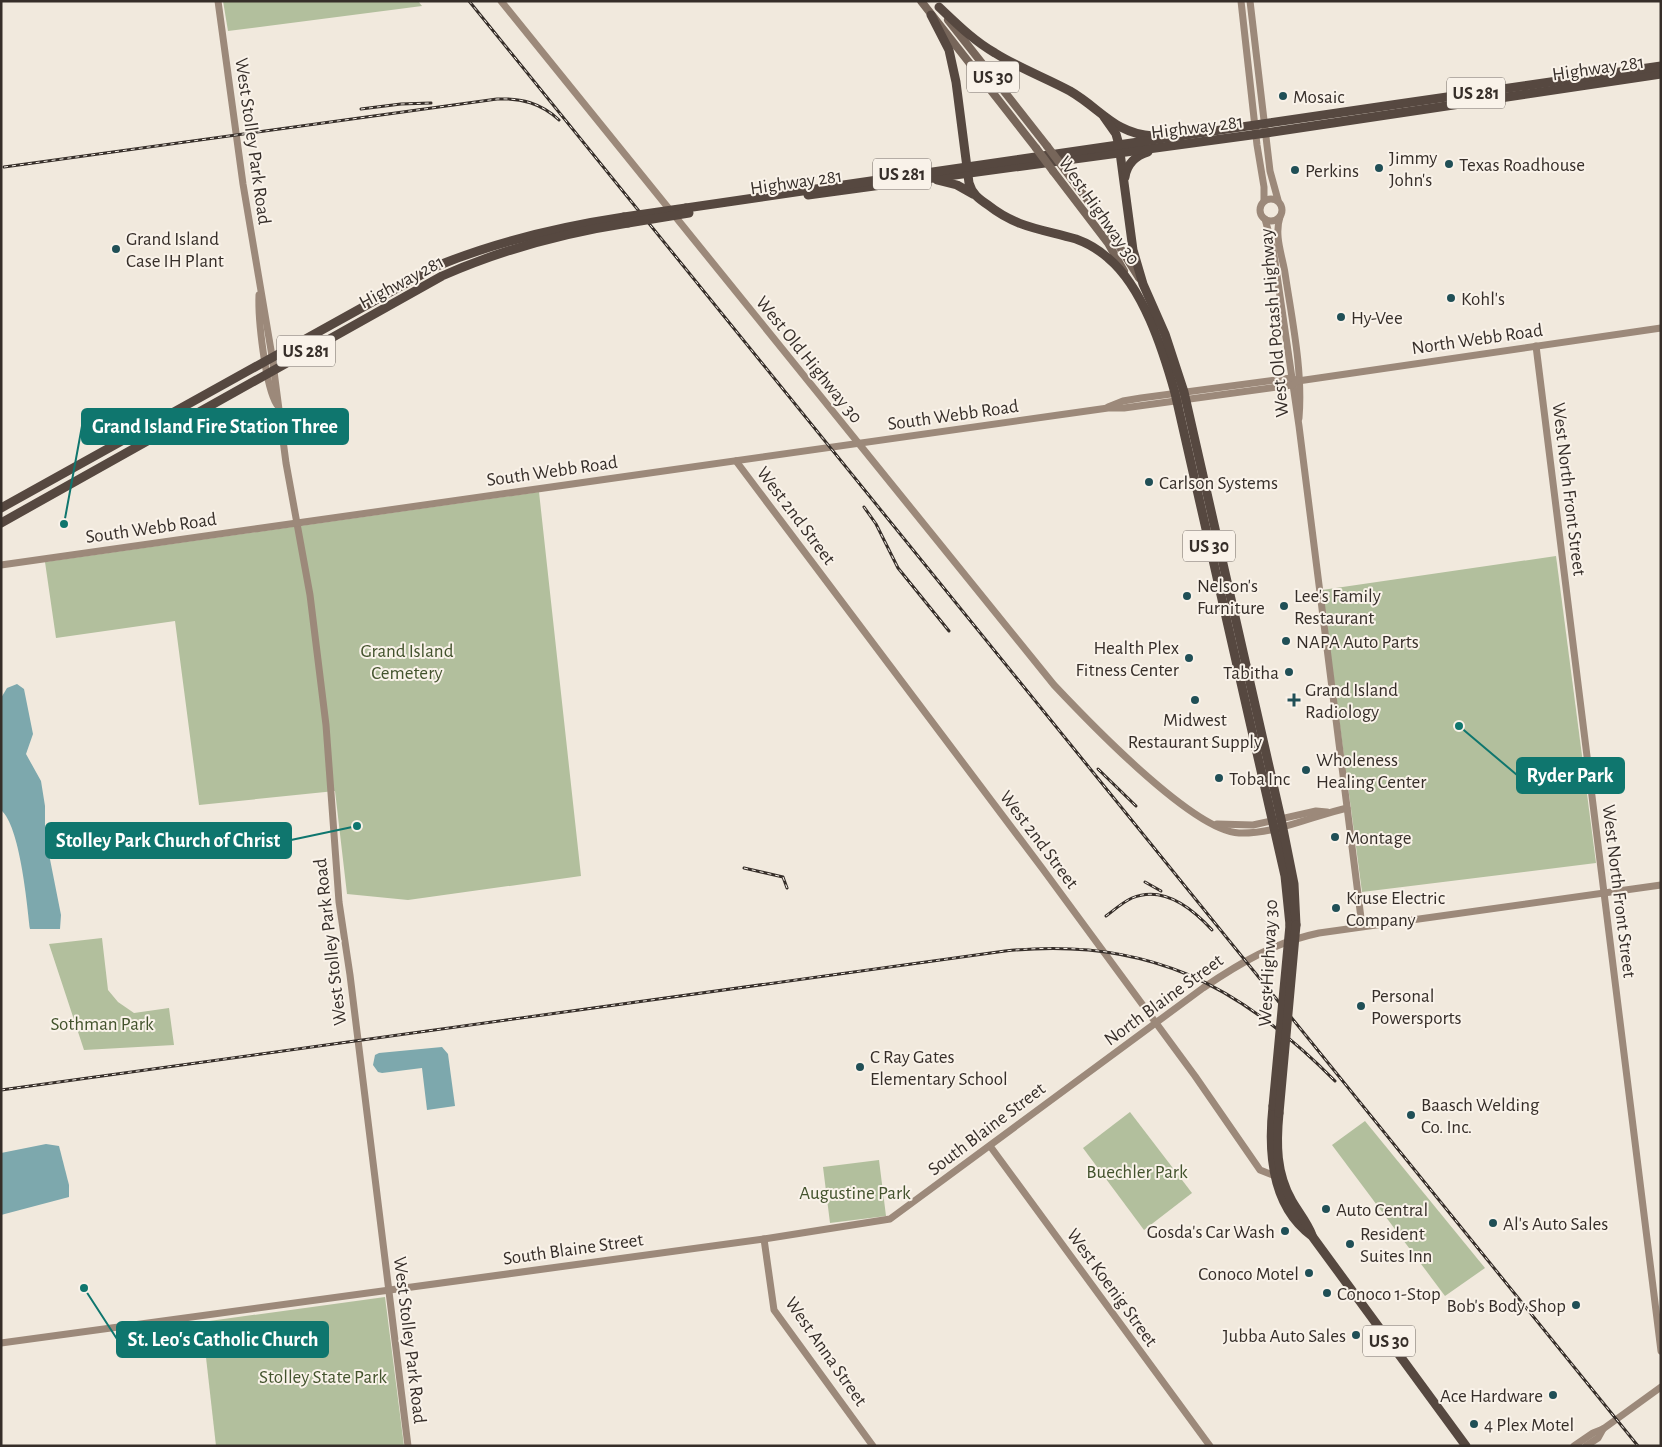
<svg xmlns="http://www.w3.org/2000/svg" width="1662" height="1447" viewBox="0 0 1662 1447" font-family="'Alegreya Sans',sans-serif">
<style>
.green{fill:#b2bf9d}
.water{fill:#7da8ad}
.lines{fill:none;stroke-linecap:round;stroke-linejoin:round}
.secondary{stroke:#9c897a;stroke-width:7}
.primary{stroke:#77665a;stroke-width:8}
.highway{stroke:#564840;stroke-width:9}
.rail-casing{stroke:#362e29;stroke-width:3}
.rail{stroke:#f9f2e9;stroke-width:1;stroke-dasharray:4;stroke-linecap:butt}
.primary-bridge{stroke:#77665a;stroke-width:8}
.highway-bridge{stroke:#564840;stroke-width:9}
.poi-dot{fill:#204f56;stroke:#f9f2e9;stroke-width:2}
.labels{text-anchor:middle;stroke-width:4;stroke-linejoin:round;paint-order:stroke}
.shield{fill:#f9f2e9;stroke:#706963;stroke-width:1}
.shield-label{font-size:18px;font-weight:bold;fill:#362e29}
.street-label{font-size:19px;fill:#362e29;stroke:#f9f2e9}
.poi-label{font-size:19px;fill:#362e29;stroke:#f9f2e9;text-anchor:start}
.park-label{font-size:19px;fill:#43532d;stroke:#f9f2e9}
.leader{fill:none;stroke:#0f766e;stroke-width:2}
.callout-dot{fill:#0f766e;stroke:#f9f2e9;stroke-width:2}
.callout{fill:#0f766e;stroke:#0f766e;stroke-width:2}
.callout-label{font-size:20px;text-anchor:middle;font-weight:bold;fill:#fff}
</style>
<rect width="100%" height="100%" fill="#f1e9dd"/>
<g class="green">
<polygon points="223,1 418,1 422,6 228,31"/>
<polygon points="539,492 581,876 408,900 347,894 335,791 199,805 175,621 56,638 45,562"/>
<polygon points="1556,556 1596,863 1362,892 1322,590"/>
<polygon points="102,938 108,990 118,1002 134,1013 169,1008 174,1045 84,1050 49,944"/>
<polygon points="1130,1112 1192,1193 1144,1230 1083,1148"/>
<polygon points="1365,1121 1485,1268 1445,1296 1332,1145"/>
<polygon points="879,1160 886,1216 830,1223 823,1167"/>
<polygon points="385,1297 404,1446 216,1446 202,1322"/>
</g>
<g class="water">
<path d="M17 684 24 689 33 734 26 754 41 781 45 806V834L61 915 60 929H30C27 903 20 826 1 810V698L7 688Z"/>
<polygon points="442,1047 448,1054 455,1106 427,1110 422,1068 382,1073 378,1072 373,1065 375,1055 379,1053"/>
<polygon points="46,1144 59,1146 69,1185 69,1197 1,1215 1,1153"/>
</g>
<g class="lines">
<g class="secondary">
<polyline points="218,1 243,184 272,356 286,463 310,595 326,725 339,902 350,975 408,1446"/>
<path d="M501 1 1054 685C1087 720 1193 831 1239 833 1276 834 1312 816 1347 808"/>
<polyline points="1241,1 1257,145 1264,187 1264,201"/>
<polyline points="1250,1 1270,171 1278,200"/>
<circle cx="1271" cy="210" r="11"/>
<path d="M1280 217C1274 235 1282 255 1285 273 1292 320 1303 371 1299 418"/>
<polyline points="1265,219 1273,248 1299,426 1362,926"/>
<path d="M259 295C258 318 265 386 277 405"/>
<polyline points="1536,346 1661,1351"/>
<polyline points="1108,407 1123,401 1141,398 1291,378 1298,381 1661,328"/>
<polyline points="736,461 1042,868 1195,1076 1260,1170 1275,1176"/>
<polyline points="1,565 1108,408 1124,408 1292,385 1298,381"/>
<polyline points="1217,824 1253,825 1316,811 1327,812"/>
<polyline points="990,1146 1210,1446"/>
<polyline points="764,1239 774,1310 873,1446"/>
<path d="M1 1343 764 1239 890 1219 1203 988C1240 963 1275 942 1319 933L1661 885"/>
<polyline points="1574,1446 1593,1433 1603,1429 1661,1387"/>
<polyline points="1586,1446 1598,1438 1603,1429"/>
</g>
<g class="primary">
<polyline points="921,1 1036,148"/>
<polyline points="948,20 1047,146"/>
<polyline points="1065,170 1104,222 1139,278"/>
<polyline points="1053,171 1108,243 1124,271"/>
</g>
<g class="highway">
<path d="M939 7C957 24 974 41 995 53 1019 68 1046 78 1070 91 1101 109 1115 134 1153 136"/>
<path d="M931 15 949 50 956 82 969 183C972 194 979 199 988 205 1017 228 1042 229 1076 239 1087 243 1099 250 1108 258 1143 287 1163 350 1175 393L1285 876 1290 925"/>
<polyline points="1104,117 1116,134 1119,145 1133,250 1143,284 1165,334 1184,392 1281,819 1294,884 1296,925"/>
<path d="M1125 177C1127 164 1135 156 1148 152"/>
<polyline points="937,180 957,185 973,194"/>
<polyline points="808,195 1266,133 1661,74"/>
<path d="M686 208C1010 158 1336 114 1661 66"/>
<path d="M1 508 437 266C498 241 558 227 624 217"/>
<path d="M1 523 442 276C503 249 563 233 628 223"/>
<path d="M1273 1106C1268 1152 1271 1206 1312 1236L1466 1446"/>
<path d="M1279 1113C1276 1144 1276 1173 1292 1201 1299 1213 1307 1222 1312 1235"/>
</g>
<g class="rail-casing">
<g id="rail">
<polyline points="469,1 1638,1446"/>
<polyline points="361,109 401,104 431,103"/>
<path d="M4 167 497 99C521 98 541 103 559 120"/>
<polyline points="864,507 876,524 898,568 949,631"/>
<polyline points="1098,769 1136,806"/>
<polyline points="744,868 783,877 787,888"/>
<polyline points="1145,882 1161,891"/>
<path d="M1106 916C1114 910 1123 902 1132 898 1163 885 1192 908 1212 930"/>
<path d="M1 1090 1005 951C1145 936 1239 984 1335 1081"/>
</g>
</g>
<use href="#rail" class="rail"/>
<g class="primary-bridge">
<polyline points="1047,146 1065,170"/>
<polyline points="1036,148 1053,171"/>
</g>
<g class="highway-bridge">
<polyline points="624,217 686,208"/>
<polyline points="628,223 689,213"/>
<polyline points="1273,1106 1290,925"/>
<polyline points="1279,1113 1296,925"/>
</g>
</g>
<g class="poi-dot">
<circle cx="1283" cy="96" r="5"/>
<circle cx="1449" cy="164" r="5"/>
<circle cx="1379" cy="168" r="5"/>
<circle cx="1295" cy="170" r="5"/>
<circle cx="116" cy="249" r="5"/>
<circle cx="1451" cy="298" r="5"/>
<circle cx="1341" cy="317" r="5"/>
<circle cx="1149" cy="482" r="5"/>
<circle cx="1187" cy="596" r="5"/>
<circle cx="1284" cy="606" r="5"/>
<circle cx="1286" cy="641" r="5"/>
<circle cx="1189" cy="658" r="5"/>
<circle cx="1289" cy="672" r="5"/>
<circle cx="1195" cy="700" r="5"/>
<path d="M1291.5 692.5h5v5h5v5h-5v5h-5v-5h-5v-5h5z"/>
<circle cx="1306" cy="770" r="5"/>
<circle cx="1219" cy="778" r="5"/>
<circle cx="1335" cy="837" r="5"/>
<circle cx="1336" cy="908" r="5"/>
<circle cx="1361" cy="1006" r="5"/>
<circle cx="860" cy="1067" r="5"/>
<circle cx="1411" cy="1115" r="5"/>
<circle cx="1326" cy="1209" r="5"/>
<circle cx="1493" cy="1223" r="5"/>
<circle cx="1285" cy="1231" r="5"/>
<circle cx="1350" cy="1244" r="5"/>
<circle cx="1309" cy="1273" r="5"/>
<circle cx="1327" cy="1293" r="5"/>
<circle cx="1576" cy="1305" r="5"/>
<circle cx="1356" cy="1335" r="5"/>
<circle cx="1553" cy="1395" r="5"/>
<circle cx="1474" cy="1424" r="5"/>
</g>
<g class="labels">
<g class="shield">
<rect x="967" y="61.5" width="52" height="31" rx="4"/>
<rect x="1447" y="77.5" width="58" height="31" rx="4"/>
<rect x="873" y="158.5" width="58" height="31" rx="4"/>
<rect x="277" y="335.5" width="58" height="31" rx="4"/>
<rect x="1183" y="530.5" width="52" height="31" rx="4"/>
<rect x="1363" y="1325.5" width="52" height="31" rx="4"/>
</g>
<g class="shield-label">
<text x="993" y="83">US 30</text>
<text x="1476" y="99">US 281</text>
<text x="902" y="180">US 281</text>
<text x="306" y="357">US 281</text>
<text x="1209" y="552">US 30</text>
<text x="1389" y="1347">US 30</text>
</g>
<g class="street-label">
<text transform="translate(1598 67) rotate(-8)" y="7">Highway 281</text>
<text transform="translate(1197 126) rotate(-7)" y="7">Highway 281</text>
<text transform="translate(254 141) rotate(82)" y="7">West Stolley Park Road</text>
<text transform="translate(796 181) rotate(-8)" y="7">Highway 281</text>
<text transform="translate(1100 210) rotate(55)" y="7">West Highway 30</text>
<text transform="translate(401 281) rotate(-28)" y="7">Highway 281</text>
<text transform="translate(1273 323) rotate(-95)" y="7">West Old Potash Highway</text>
<text transform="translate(1477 338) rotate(-8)" y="7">North Webb Road</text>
<text transform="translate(810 359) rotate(51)" y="7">West Old Highway 30</text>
<text transform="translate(953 414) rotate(-8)" y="7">South Webb Road</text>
<text transform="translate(552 470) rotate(-8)" y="7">South Webb Road</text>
<text transform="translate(1570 489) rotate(83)" y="7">West North Front Street</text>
<text transform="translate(797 515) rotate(53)" y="7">West 2nd Street</text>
<text transform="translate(151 527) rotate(-8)" y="7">South Webb Road</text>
<text transform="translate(1040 839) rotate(53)" y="7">West 2nd Street</text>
<text transform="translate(1620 891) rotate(83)" y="7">West North Front Street</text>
<text transform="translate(329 942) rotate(-97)" y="7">West Stolley Park Road</text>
<text transform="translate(1267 963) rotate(-87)" y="7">West Highway 30</text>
<text transform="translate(1163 999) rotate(-36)" y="7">North Blaine Street</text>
<text transform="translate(986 1128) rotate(-37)" y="7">South Blaine Street</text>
<text transform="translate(573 1248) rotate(-8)" y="7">South Blaine Street</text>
<text transform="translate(1113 1287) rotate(54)" y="7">West Koenig Street</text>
<text transform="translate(411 1340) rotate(83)" y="7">West Stolley Park Road</text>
<text transform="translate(827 1351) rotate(55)" y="7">West Anna Street</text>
</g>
<g class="poi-label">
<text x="1293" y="103">Mosaic</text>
<text x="1389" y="164">Jimmy<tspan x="1389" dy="22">John's</tspan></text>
<text x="1459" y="171">Texas Roadhouse</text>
<text x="1305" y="177">Perkins</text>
<text x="126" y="245">Grand Island<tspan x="126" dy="22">Case IH Plant</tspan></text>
<text x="1461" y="305">Kohl's</text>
<text x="1351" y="324">Hy-Vee</text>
<text x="1159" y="489">Carlson Systems</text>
<text x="1197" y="592">Nelson's<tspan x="1197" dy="22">Furniture</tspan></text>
<text x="1294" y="602">Lee's Family<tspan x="1294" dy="22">Restaurant</tspan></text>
<text x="1296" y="648">NAPA Auto Parts</text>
<text x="1179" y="654" text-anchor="end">Health Plex<tspan x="1179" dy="22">Fitness Center</tspan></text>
<text x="1279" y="679" text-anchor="end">Tabitha</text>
<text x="1305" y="696">Grand Island<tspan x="1305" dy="22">Radiology</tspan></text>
<text x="1195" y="726" text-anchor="middle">Midwest<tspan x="1195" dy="22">Restaurant Supply</tspan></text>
<text x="1316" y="766">Wholeness<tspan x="1316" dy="22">Healing Center</tspan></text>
<text x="1229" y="785">Toba Inc</text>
<text x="1345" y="844">Montage</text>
<text x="1346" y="904">Kruse Electric<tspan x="1346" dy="22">Company</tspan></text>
<text x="1371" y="1002">Personal<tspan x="1371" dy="22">Powersports</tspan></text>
<text x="870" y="1063">C Ray Gates<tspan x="870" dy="22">Elementary School</tspan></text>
<text x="1421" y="1111">Baasch Welding<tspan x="1421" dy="22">Co. Inc.</tspan></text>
<text x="1336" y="1216">Auto Central</text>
<text x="1503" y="1230">Al's Auto Sales</text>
<text x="1275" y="1238" text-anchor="end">Gosda's Car Wash</text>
<text x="1360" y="1240">Resident<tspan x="1360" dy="22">Suites Inn</tspan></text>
<text x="1299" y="1280" text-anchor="end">Conoco Motel</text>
<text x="1337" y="1300">Conoco 1-Stop</text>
<text x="1566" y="1312" text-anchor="end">Bob's Body Shop</text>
<text x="1346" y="1342" text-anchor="end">Jubba Auto Sales</text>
<text x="1543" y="1402" text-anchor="end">Ace Hardware</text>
<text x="1484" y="1431">4 Plex Motel</text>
</g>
<g class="park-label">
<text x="407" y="657">Grand Island<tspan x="407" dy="22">Cemetery</tspan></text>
<text x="102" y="1030">Sothman Park</text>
<text x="1137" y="1178">Buechler Park</text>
<text x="855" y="1199">Augustine Park</text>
<text x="323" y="1383">Stolley State Park</text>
</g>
</g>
<path class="leader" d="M64 524L82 426M1459 726L1517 775M357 826L291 840M84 1288L117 1339"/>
<g class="callout-dot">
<circle cx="64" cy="524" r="5"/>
<circle cx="1459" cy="726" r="5"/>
<circle cx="357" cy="826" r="5"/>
<circle cx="84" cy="1288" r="5"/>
</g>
<g class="callout">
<rect x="82" y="409" width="266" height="35" rx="5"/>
<rect x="1517" y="758" width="107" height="35" rx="5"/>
<rect x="46" y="823" width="245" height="35" rx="5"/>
<rect x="117" y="1322" width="211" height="35" rx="5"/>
</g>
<g class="callout-label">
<text x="215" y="433">Grand Island Fire Station Three</text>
<text x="1570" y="782">Ryder Park</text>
<text x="168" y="847">Stolley Park Church of Christ</text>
<text x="223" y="1346">St. Leo's Catholic Church</text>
</g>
<rect width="1662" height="1447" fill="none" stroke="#362e29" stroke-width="5"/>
</svg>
